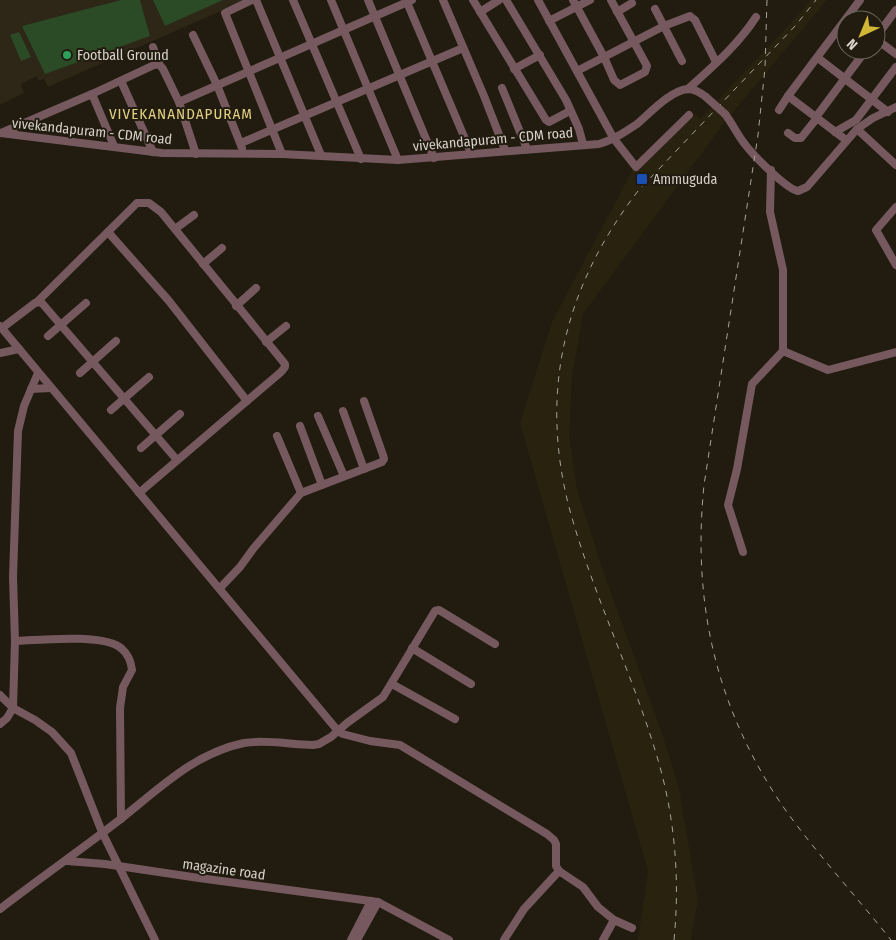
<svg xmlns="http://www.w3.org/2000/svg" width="896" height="940" viewBox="0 0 896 940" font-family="'Fira Sans Condensed',sans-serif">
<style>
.built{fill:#29220f}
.education{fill:#2e2616}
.green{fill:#2b4a26}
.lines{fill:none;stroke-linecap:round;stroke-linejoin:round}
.minor{stroke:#76595e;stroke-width:8}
.rail{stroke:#a6a299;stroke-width:1;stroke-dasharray:6 6;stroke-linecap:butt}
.minor-bridge{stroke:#76595e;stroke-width:8}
.leisure-dot{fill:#2e9e5b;stroke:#211c0f;stroke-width:2}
.transit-dot{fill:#1a4fb4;stroke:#211c0f;stroke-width:2}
.labels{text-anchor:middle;stroke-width:4;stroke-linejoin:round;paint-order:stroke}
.poi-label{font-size:14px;fill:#d6d2ca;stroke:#211c0f;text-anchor:start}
.street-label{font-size:14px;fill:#d6d2ca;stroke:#211c0f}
.neighbourhood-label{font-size:15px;letter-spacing:1px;fill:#e3d183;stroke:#211c0f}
</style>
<rect width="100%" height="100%" fill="#211c0f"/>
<polygon class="built" points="810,0 827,0 724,123 583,314 572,376 569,436 577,489 601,565 663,736 679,788 698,900 691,940 638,940 648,871 520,423 552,322 641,154 650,155 695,114 700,119 802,11"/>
<polygon class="education" points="0,0 246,0 48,87 44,79 39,81 37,76 21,84 24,93 0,105"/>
<g class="green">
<polygon points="121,0 140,0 150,36 45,74 22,26"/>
<polygon points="153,0 223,0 165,26"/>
<polygon points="19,32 31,57 21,61 10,35"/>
</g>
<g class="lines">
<g class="minor">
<polyline points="252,0 225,13 282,154"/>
<polyline points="256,0 321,155"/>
<polyline points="293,0 361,159"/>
<polyline points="331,0 398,160"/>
<polyline points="368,0 434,158"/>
<polyline points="406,0 471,153"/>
<polyline points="443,0 484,96 505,150"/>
<polyline points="473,0 546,120 549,122 570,111"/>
<polyline points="506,0 566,100 579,129 583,144"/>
<polyline points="538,0 614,139 636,167 689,115"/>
<polyline points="573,0 604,57 614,80 620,85 645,72 647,66 611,0"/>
<polyline points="655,9 682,61"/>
<polyline points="480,12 499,0"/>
<polyline points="617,12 632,3"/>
<polyline points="549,21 590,0"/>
<polyline points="193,35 217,85 242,148"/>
<polyline points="876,37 896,10"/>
<polyline points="876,39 896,54"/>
<polyline points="153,47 159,64 163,69 179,102 196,154"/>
<polyline points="818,58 888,112"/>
<polyline points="514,69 540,55"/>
<polyline points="577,71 664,26 690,16 695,20 716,62"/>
<polyline points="121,81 153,152"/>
<polyline points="502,88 527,149"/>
<path d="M688 89C712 67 738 45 756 17"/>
<polyline points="92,94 114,146"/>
<polyline points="179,102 412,0"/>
<polyline points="779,110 788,96"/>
<path d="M725 114C732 123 737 134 744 143 752 154 786 189 798 191L807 187 857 129 873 118 896 107"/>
<polyline points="816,117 866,50"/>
<polyline points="857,129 896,165"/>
<polyline points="835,132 856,120 896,67"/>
<path d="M0 133 162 153 282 154 398 160 599 144C613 140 625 132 637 124 650 113 671 90 688 89 695 89 701 93 706 97"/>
<polyline points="1,133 92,94 154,65 159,64"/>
<polyline points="788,133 795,138 801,138 817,118"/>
<polyline points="846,140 788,96 860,0"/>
<polyline points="241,143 463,48"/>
<polyline points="896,207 876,230 896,265"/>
<polyline points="175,229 194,215"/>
<polyline points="108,232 169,301 247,401"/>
<polyline points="203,264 222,248"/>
<polyline points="37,302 137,203 149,203 161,212 285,364 285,367 281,372 139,493"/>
<polyline points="236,306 256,288"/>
<polyline points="0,326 338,731 343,734 370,741 400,745 547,834 554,840 556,844 556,866 559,871 583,887 598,907 614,920"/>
<polyline points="2,328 35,303 41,302 177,460"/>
<polyline points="48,336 86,303"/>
<polyline points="266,342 286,326"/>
<polyline points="783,351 828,370 896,352"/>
<polyline points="0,353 19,349"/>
<polyline points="80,373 116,341"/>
<polyline points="31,389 51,388"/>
<polyline points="111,410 149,377"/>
<polyline points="343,411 364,469"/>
<polyline points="318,416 344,476"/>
<polyline points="300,426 322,485"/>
<polyline points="277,436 301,493"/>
<polyline points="141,448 180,414"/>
<polyline points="743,552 728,505 737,469 752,384 783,351 783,270 770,212 771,170"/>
<polyline points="220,588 240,567 253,549 301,493 382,462 384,459 383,455 364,401"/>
<path d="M15 641C39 640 105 633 122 649 128 654 131 662 132 670L123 687 120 708 121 819"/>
<polyline points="412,648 471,684"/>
<polyline points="392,684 455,719"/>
<polyline points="0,695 13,708 35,720 52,732 71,753 102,832 155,940"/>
<polyline points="0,724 7,718 13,708 15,641 13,577 18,431 24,406 38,373"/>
<polyline points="67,861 105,864 199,878 378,902 449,940"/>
<path d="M0 909C40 878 82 849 122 818 160 788 195 753 244 743 267 739 290 745 313 745L319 744 331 737 347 723 383 697 435 611 439 610 495 644"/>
<polyline points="351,940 371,901"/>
<polyline points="357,940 378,902"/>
<polyline points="504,940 524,909 559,871"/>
<polyline points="603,940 614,920 632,928"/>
</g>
<g class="rail">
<path d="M767 0 765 68 758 135 704 485C692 603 716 709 784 808 817 854 856 896 891 940"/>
<path d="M674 940C680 880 675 818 658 760 633 674 592 593 569 507 539 390 565 286 638 191L796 25 816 0"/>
</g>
<polyline class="minor-bridge" points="706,97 725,114"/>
</g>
<circle class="leisure-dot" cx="67" cy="55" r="5"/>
<rect class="transit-dot" x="636" y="173" width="12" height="12" rx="2.5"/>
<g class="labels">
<g class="poi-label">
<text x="77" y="60">Football Ground</text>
<text x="653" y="184">Ammuguda</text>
</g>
<g class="street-label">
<text transform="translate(92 131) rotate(6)" y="5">vivekandapuram - CDM road</text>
<text transform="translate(493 139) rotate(-5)" y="5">vivekandapuram - CDM road</text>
<text transform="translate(224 869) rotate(8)" y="5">magazine road</text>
</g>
<g class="neighbourhood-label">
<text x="181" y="119">VIVEKANANDAPURAM</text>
</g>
</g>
<g transform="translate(861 35) rotate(224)"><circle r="24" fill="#211c0f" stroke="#69655a"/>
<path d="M0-4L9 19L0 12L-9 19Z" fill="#d2b635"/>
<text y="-8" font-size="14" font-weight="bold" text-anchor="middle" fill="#d6d2ca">N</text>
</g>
</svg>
